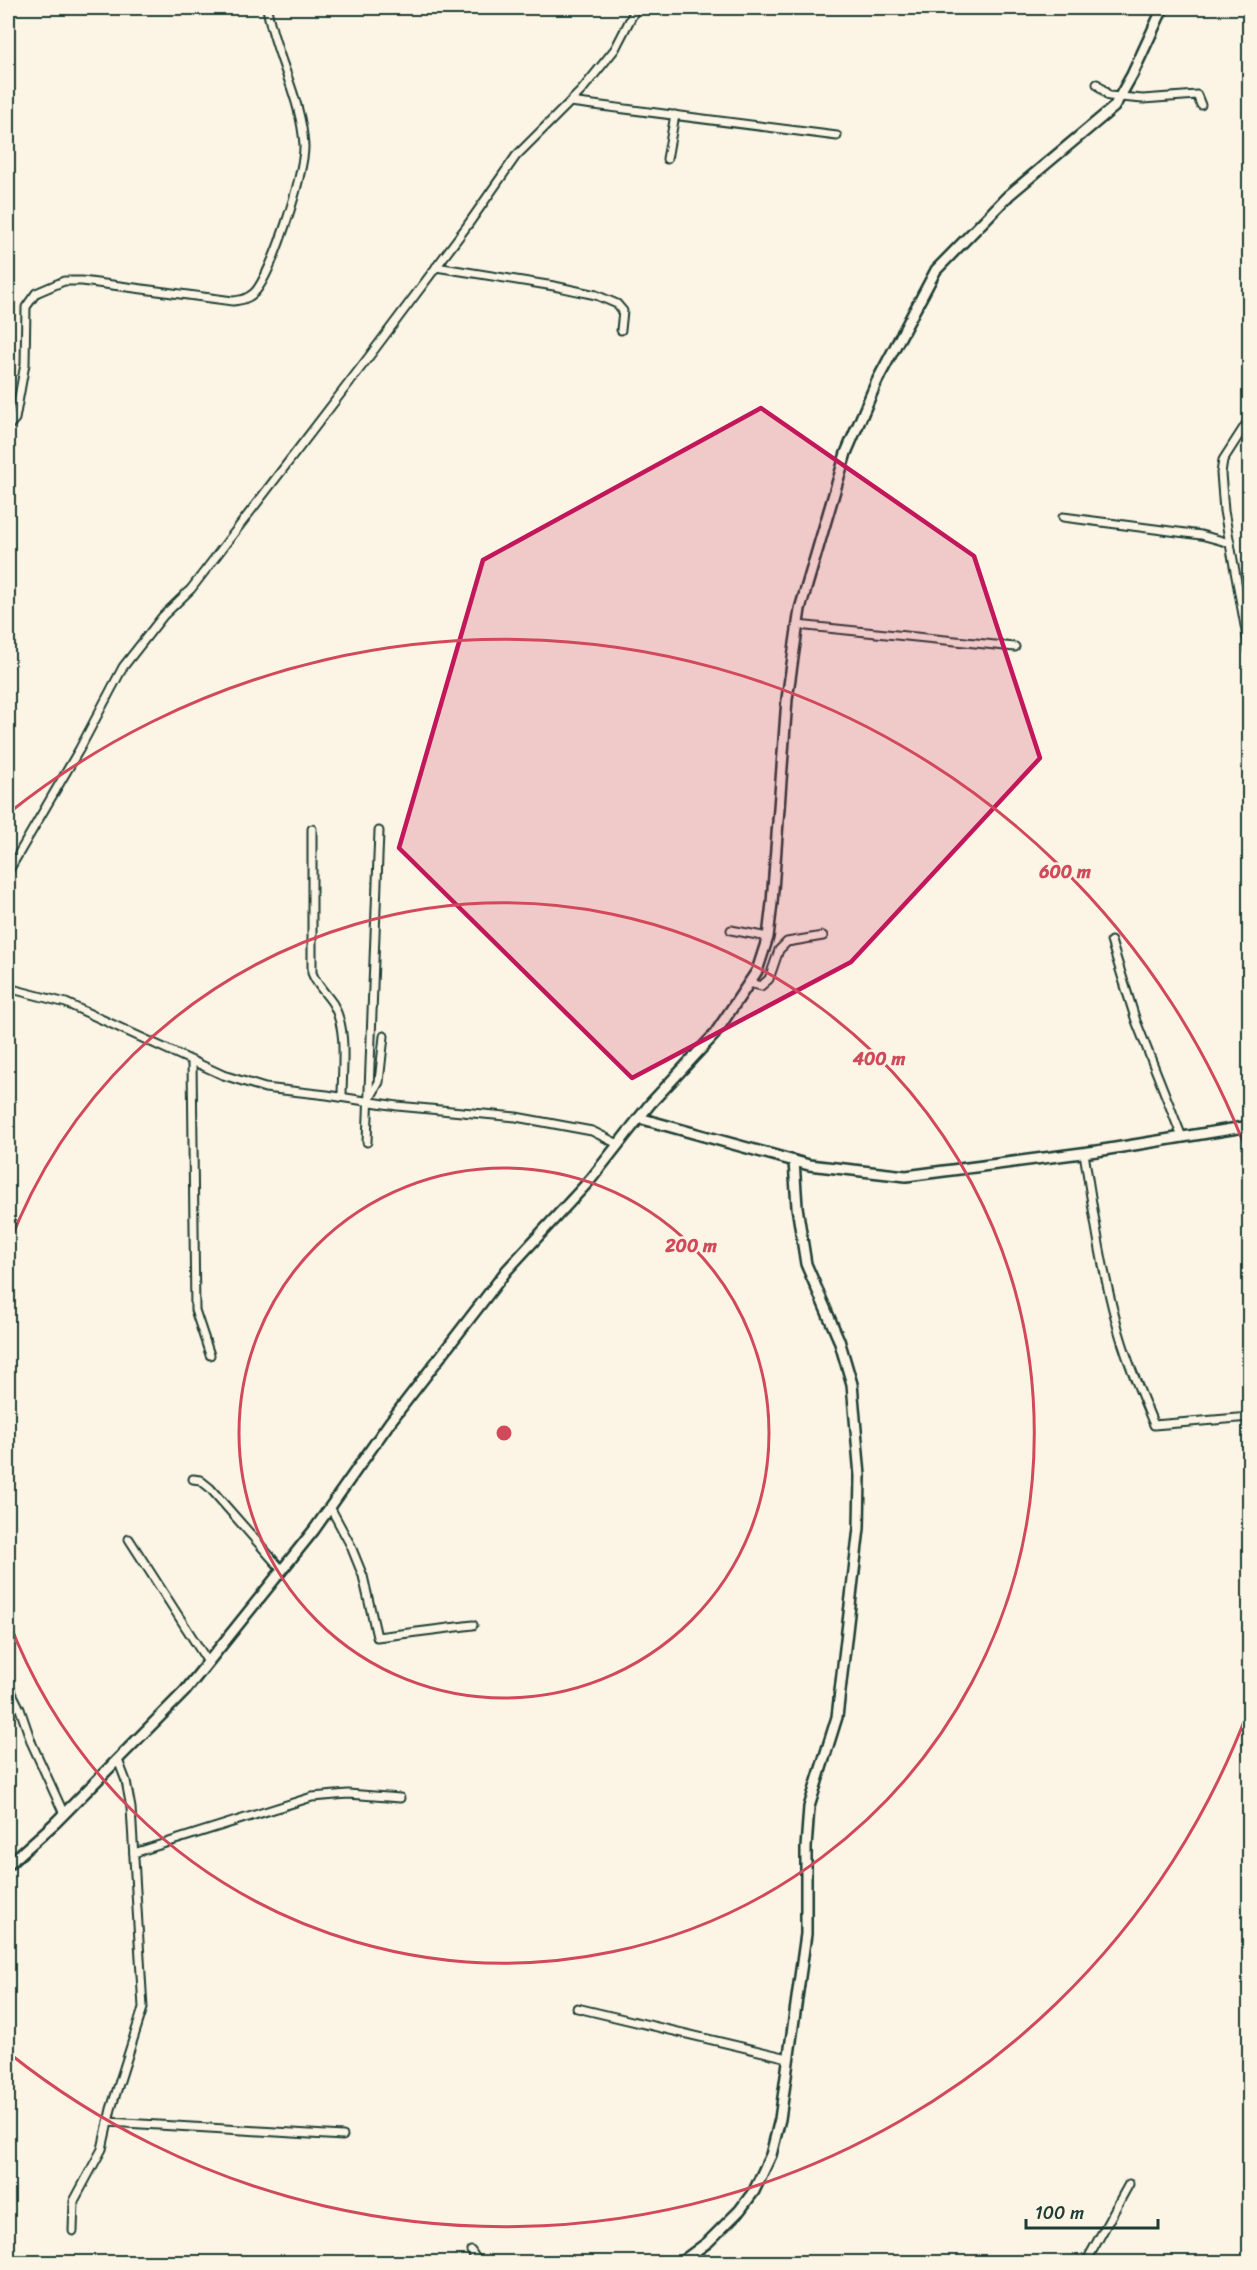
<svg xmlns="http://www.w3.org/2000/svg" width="1257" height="2270" viewBox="0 0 1257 2270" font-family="Sriracha,sans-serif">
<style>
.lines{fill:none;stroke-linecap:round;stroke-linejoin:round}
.street-casing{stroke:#1f3d34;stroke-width:11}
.secondary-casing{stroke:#1f3d34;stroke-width:14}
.street{stroke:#fcf5e5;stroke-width:7}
.secondary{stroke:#fcf5e5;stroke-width:9}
.marked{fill:#c2185b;fill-opacity:0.2;stroke:#c2185b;stroke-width:4.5;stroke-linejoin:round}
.ring{fill:none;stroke:#d1495b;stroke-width:3}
.centre{fill:#d1495b;stroke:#fcf5e5;stroke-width:3}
.ring-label{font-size:18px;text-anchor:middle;font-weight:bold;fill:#d1495b;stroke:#fcf5e5;stroke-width:5;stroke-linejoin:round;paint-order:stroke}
</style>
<rect width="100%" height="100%" fill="#fcf5e5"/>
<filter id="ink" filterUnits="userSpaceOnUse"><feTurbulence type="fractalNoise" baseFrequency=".0167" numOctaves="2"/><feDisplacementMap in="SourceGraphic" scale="12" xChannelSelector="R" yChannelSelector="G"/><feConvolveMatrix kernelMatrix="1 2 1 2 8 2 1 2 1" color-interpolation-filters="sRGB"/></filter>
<g filter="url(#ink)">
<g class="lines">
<g class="street-casing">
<g id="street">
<polyline points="1097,84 1109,96 1143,99 1197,95 1201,105"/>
<polyline points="570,102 837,136"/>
<polyline points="667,159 675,115"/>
<polyline points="436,267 554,286 596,295 617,304 623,311 621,330"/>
<polyline points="1250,418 1223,460 1221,473 1224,511 1250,653"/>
<path d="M8 427 15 419 25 364 26 307 36 293 64 281H82L233 301C242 300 247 299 254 293 272 275 305 172 304 146 302 99 274 53 267 8"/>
<polyline points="1063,517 1201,535 1230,543"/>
<polyline points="797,625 1015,647"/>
<path d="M312 829V973C317 986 326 993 333 1004 348 1030 342 1068 342 1097"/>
<polyline points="8,872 79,750 123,667 163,616 191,589 368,358 467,226 516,156 581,91 615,49 636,8"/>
<polyline points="731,930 768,937"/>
<polyline points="1111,941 1136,1021 1182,1137"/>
<polyline points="749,983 761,986 769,979 779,950 787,942 823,936"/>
<polyline points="8,988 66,1003 223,1075 265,1088 327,1095 397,1106 516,1117 592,1131 618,1144"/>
<polyline points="192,1062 195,1310 210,1355"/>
<polyline points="369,1100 379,1082 384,1036"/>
<polyline points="367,1142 379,831"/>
<path d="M1084 1153C1093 1209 1101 1266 1116 1321 1125 1357 1140 1391 1154 1425L1250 1417"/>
<polyline points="193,1479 200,1480 210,1488 282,1570"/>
<polyline points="330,1507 350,1544 363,1576 377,1637 473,1625"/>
<polyline points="129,1539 208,1662"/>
<polyline points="8,1685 20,1709 32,1744 64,1814"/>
<polyline points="134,1853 312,1797 348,1794 400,1798"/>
<polyline points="577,2008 788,2058"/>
<polyline points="108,2122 343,2136"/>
<polyline points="73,2231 74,2201 102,2149 111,2109 143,2008 131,1808 126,1781 118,1760"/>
<polyline points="471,2251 478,2262"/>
<polyline points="1086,2262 1129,2184"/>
</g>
</g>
<g class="secondary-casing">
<g id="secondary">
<polyline points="639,1118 809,1165 906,1176 1097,1151 1250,1126"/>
<polyline points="8,1865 55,1823 185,1691 314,1530 390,1422 507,1270 591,1179 650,1104 714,1035 757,971 768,937 772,903 787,699 800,609 846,453 877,381 936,270 1009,195 1114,107 1132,75 1163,8"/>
<polyline points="681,2262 708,2242 740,2210 754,2191 771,2155 780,2119 806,1934 806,1848 809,1807 837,1717 859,1528 860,1476 852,1384 839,1340 806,1264 797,1207 794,1161"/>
</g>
</g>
<use href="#street" class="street"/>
<use href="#secondary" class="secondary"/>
</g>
</g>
<path class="marked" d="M761 408 974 556 1040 758 851 962 632 1078 399 848 483 560Z"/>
<g class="ring">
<circle cx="504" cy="1433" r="265"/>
<path d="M8 1247A530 530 0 1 1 8 1619"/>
<path d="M1248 1711A794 794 0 0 1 10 2054M10 812A794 794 0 0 1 1248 1155"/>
</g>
<circle cx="504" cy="1433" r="9" class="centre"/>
<g class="ring-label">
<text x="1065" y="878">600 m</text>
<text x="879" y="1065">400 m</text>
<text x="691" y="1252">200 m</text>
</g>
<rect width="1257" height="2270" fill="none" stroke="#fcf5e5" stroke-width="30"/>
<rect x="15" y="15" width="1227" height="2240" fill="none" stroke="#1f3d34" stroke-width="2" filter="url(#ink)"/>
<path d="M1026 2219v9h132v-9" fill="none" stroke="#1f3d34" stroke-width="3"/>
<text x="1035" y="2219" font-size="18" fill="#1f3d34" stroke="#fcf5e5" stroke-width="4.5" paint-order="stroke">100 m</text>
</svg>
